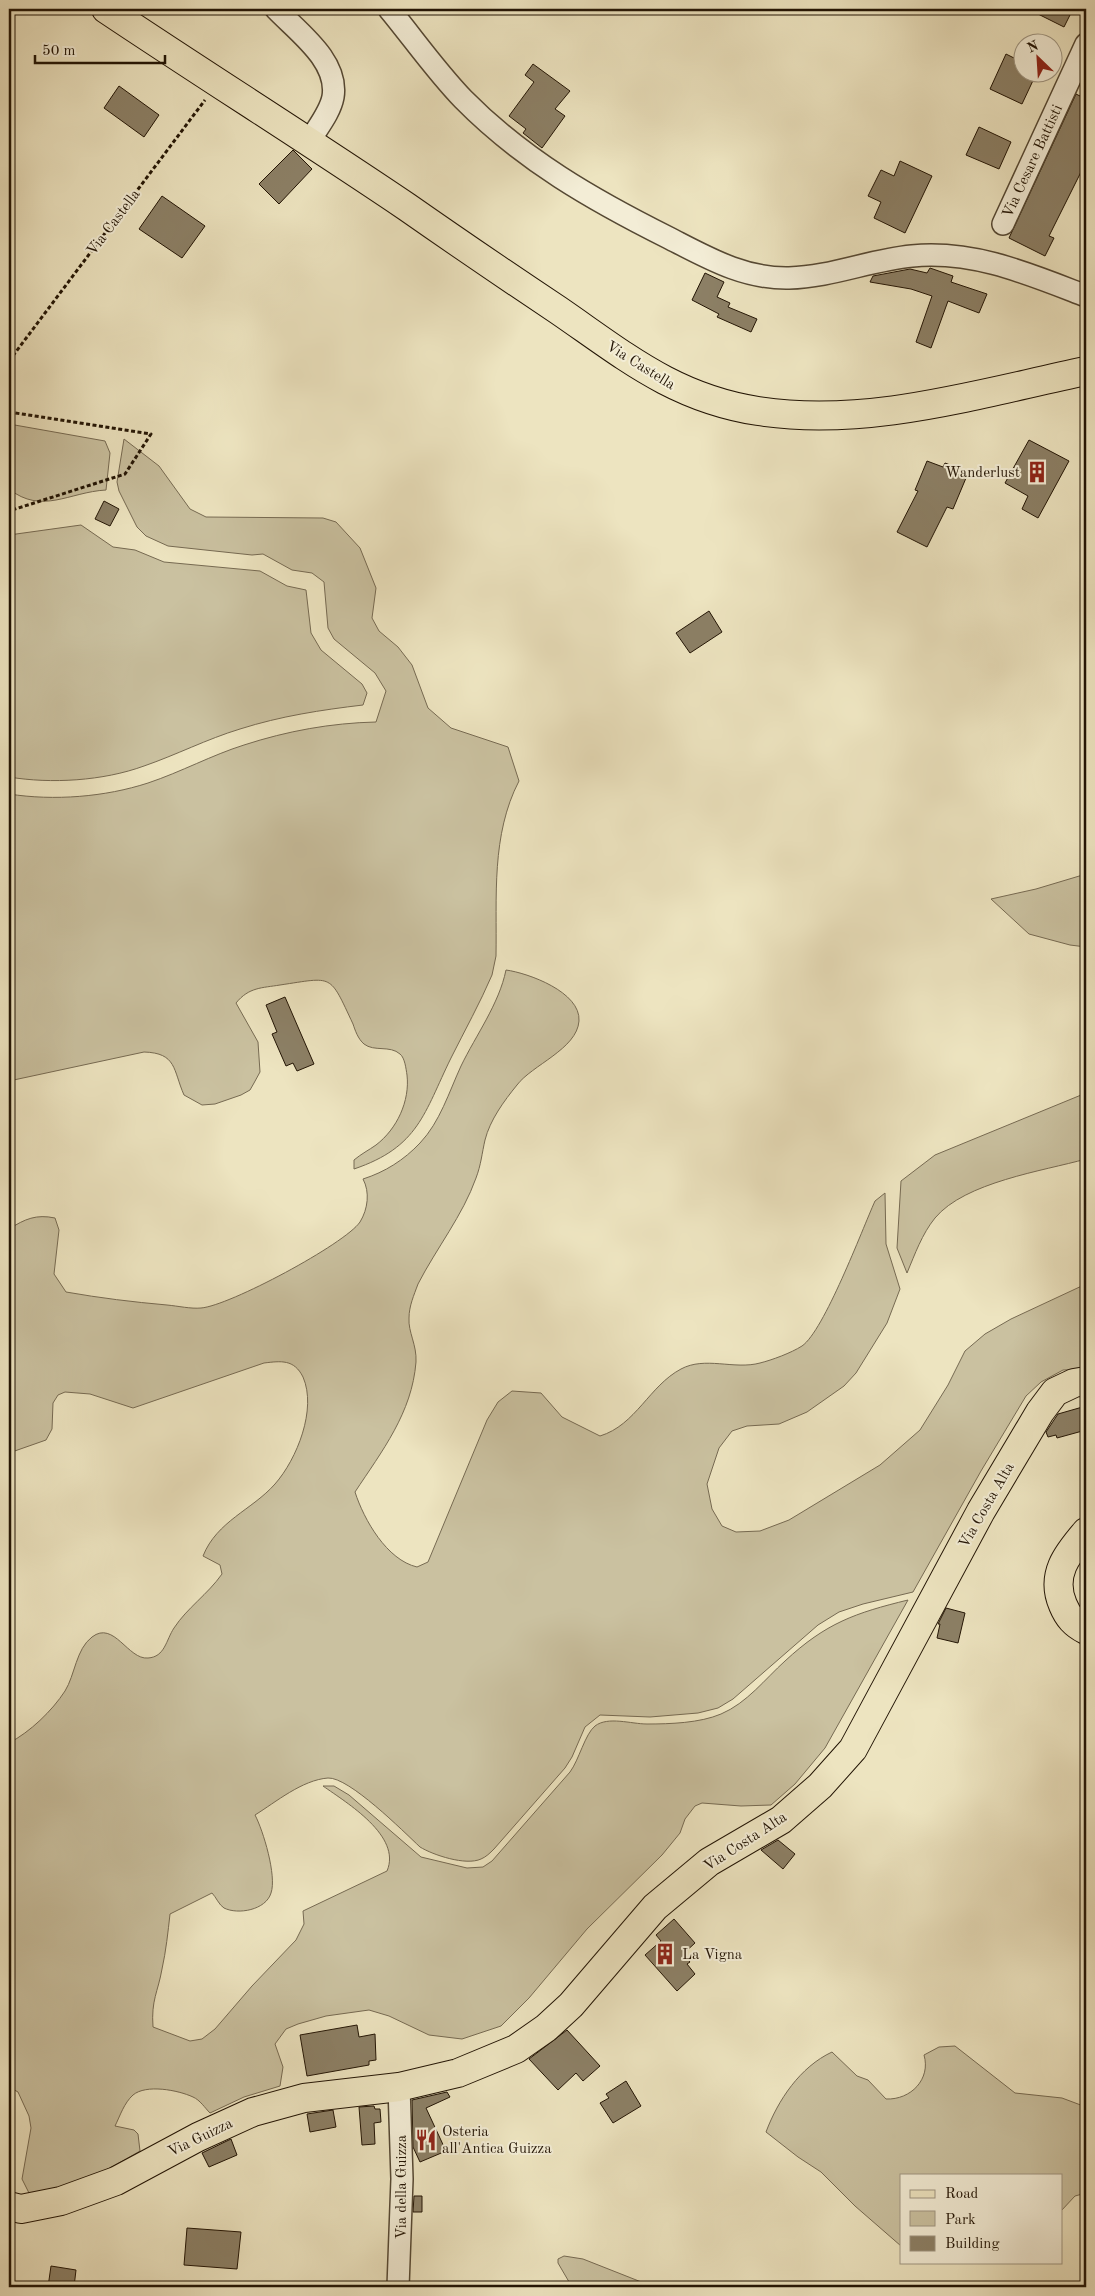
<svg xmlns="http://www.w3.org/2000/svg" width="1095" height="2296" viewBox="0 0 1095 2296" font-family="'Old Standard TT',serif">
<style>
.green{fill:#cac1a0;stroke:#766a52}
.building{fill:#8c8066;stroke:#221404}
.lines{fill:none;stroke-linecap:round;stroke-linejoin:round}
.minor-casing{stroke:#554833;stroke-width:24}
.major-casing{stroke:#221404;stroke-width:30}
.path{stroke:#221404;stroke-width:3;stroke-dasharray:4 2.5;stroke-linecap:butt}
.minor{stroke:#f3edd6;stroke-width:21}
.major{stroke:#ede4c0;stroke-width:28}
.labels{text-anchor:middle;stroke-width:4;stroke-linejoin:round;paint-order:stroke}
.street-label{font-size:15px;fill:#221404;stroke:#f3edd6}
.poi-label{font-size:15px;fill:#221404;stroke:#f3edd6;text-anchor:start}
</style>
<rect width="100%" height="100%" fill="#ede4c0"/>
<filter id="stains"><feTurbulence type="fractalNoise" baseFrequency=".004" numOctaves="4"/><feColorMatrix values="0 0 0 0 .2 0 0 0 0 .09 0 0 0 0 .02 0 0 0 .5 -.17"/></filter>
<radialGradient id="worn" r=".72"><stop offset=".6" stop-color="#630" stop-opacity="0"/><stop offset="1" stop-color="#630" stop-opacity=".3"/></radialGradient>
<g class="green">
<path d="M9 424 105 441 110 453 106 490C69 492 42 515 9 489Z"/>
<path d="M124 439 159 466 190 509 206 517 323 518 336 522 360 548 376 588 372 618 379 631 398 647 412 665 428 708 451 728 508 747 519 781C491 835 497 897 496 956L492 975C480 1003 465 1030 451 1058 424 1113 419 1147 354 1169V1160C361 1154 369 1150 376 1145 397 1129 410 1101 407 1075 406 1069 405 1058 400 1054 390 1045 374 1052 364 1044 358 1039 355 1030 353 1024 329 973 334 977 280 985 262 988 249 987 236 1003L258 1042 260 1072 254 1083 250 1090 241 1095 215 1104 202 1105 184 1095C173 1070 177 1053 144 1052L9 1081V794C54 801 105 797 148 783 181 772 212 755 244 745 287 731 331 723 376 722L386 691 375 673 334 639 328 628 324 582 312 573 292 570 263 554 252 555 168 546 146 536 137 527 119 491 117 482Z"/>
<path d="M81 525 113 547 135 550 164 562 260 571 287 586 306 590 311 633 321 650 362 684 367 693 363 705C321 710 281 716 240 729 207 739 176 755 144 766 103 781 51 784 9 777V535Z"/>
<polygon points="1086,874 1086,947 1070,945 1029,934 991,899 1036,889"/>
<path d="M506 970C528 973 581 992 579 1021 577 1049 532 1065 517 1085 504 1101 490 1120 485 1140 482 1153 481 1165 476 1178 463 1215 436 1249 418 1284 414 1295 409 1306 409 1318 408 1332 417 1345 416 1362 412 1413 382 1451 355 1492 364 1520 387 1560 417 1567L428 1562 487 1420 498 1402 512 1391 541 1393 562 1417 600 1436C636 1425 649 1386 681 1369 705 1356 734 1370 760 1363 772 1360 791 1353 802 1346 824 1331 862 1230 875 1201L885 1193 886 1244 900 1289 887 1323 856 1373 844 1386 807 1412 779 1424 747 1426 732 1431 719 1448 707 1484 712 1509 722 1526 736 1532 760 1531 789 1520 880 1465 920 1430 948 1385 965 1351 985 1334 1011 1319 1086 1284V1369L1063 1370 1041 1382 1026 1396 981 1471 913 1592 863 1604 839 1612 818 1625 733 1699 718 1708 698 1713 650 1717 600 1715 585 1727 572 1757 565 1768 494 1849C490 1853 486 1857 481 1859 466 1866 433 1855 420 1847 403 1831 349 1777 328 1778 302 1780 276 1802 255 1815 263 1830 277 1876 271 1893 266 1910 238 1915 224 1908 219 1905 216 1897 212 1893L170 1914C168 1932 166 1951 162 1969 158 1992 151 2000 153 2027L190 2041 202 2039 215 2029 252 1986 296 1940 304 1924 303 1911 387 1871C402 1836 347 1803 323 1786H334L349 1795 421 1857 467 1868 483 1867 492 1861 570 1772C579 1760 585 1734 595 1726 608 1716 631 1724 647 1724 670 1724 700 1723 721 1714 747 1703 765 1679 785 1661 826 1623 855 1613 908 1600L825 1748 795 1784 771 1805 741 1806 702 1803 695 1806 685 1819 680 1833 662 1855 587 1929 529 1998 501 2026 462 2039 429 2035 389 2016 369 2010 326 2016 298 2024 286 2029 275 2044 283 2067 280 2086 244 2097 210 2113C205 2108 200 2100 193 2097 178 2090 146 2084 133 2095 124 2103 120 2116 115 2126L134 2130 138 2134 140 2151C104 2172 71 2190 29 2193L22 2179 31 2128 29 2116 18 2092 9 2087 11 2046 9 1743C30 1732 52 1711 65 1691 75 1675 76 1649 92 1637 114 1620 128 1660 148 1658 165 1657 166 1640 174 1628 187 1608 208 1594 222 1574L220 1565 203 1556C217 1521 252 1510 275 1484 297 1459 317 1409 303 1377 294 1359 281 1361 264 1363L133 1408 90 1394 65 1392 58 1395 53 1403 52 1429 46 1440 9 1453V1229C25 1219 36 1214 55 1218L59 1230 54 1274 66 1292C100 1298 133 1302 167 1305 178 1306 191 1309 201 1308 229 1306 345 1244 360 1222 368 1209 370 1192 363 1179 385 1172 404 1160 420 1143 440 1122 449 1092 461 1066 476 1035 499 1004 506 970Z"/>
<path d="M1086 1093V1159C1043 1171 965 1182 935 1218 922 1234 915 1254 907 1273L897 1248 901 1181 935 1155Z"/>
<path d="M955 2046 1015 2093 1062 2098 1086 2107V2193L1075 2196 1061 2211V2175H901V2246L855 2206 821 2172 798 2157 766 2132C778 2100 800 2067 832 2052L857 2076 868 2080 886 2099C911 2100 931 2079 924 2055L939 2047Z"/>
<polygon points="564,2256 583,2259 654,2287 572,2287 558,2263 558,2259"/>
</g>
<g class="building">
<polygon points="1028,9 1073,9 1064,27"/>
<polygon points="1006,54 1022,62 1022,72 1037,72 1022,104 990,89"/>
<polygon points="533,64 570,91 555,109 565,116 542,148 523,133 526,129 509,116 534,82 525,75"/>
<polygon points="119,86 159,115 144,137 104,108"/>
<polygon points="1076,94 1086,99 1086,162 1049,236 1054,238 1045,256 1009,238"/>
<polygon points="979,127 1011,142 999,169 966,155"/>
<polygon points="293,150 312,169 279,204 259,184"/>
<polygon points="900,161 932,176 905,233 874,218 881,202 868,196 881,170 894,176"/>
<polygon points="162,196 205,226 182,258 139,229"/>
<polygon points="930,268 953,276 951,282 987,294 979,313 948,301 931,348 916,342 932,296 911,289 870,282 873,276 910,269 927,273"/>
<polygon points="705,273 724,282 717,297 730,303 728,307 757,319 751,332 717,317 719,314 692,300"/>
<polygon points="1029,440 1069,461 1038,518 1022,509 1028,496 1005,483"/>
<polygon points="927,461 943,467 945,463 958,468 955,473 966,478 953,509 947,507 927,547 897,532 918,491 915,490"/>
<polygon points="104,501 119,509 110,526 95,519"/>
<polygon points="709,611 722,632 690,653 676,633"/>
<polygon points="285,997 314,1064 297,1071 293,1063 286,1066 272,1034 277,1032 266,1005"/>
<polygon points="1086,1406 1086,1430 1057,1438 1056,1435 1048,1437 1046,1432 1058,1414"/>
<polygon points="946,1608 965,1613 958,1643 937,1638 940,1624 938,1624"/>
<polygon points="778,1840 795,1854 783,1869 761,1850"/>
<polygon points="674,1919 695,1943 683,1954 690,1962 687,1964 695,1974 677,1991 645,1955 661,1941 656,1935"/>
<polygon points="357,2025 359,2037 375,2034 376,2060 369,2061 369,2065 307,2076 300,2035"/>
<polygon points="567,2030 600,2066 583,2081 576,2073 558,2090 529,2059"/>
<polygon points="626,2081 641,2106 613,2123 600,2103 609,2098 606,2094"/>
<polygon points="447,2092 450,2097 426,2108 446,2151 420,2162 413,2147 412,2100"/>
<polygon points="374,2106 375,2109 380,2109 381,2122 374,2123 375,2144 362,2145 359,2107"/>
<polygon points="333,2110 336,2127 310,2132 307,2114"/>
<polygon points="231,2139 237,2155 209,2167 202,2153"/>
<polygon points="414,2196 422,2196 422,2212 413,2212"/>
<polygon points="187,2228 241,2232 237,2269 184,2265"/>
<polygon points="51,2266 76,2270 74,2287 48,2287"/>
</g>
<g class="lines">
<g class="minor-casing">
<g id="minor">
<path d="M276 9C298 32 339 61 333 97 330 113 317 128 309 142"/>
<path d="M389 9C413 38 436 71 463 99 523 160 593 200 669 238 708 258 744 279 789 278 831 277 870 260 912 256 974 250 1029 274 1086 296"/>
<polyline points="1003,224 1086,44"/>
<polyline points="398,2287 402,2179 399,2087"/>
</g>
</g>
<g class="major-casing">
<g id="major">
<path d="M106 9C206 76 308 140 407 207 457 242 507 276 558 310 625 356 674 398 758 411 868 428 980 393 1086 371"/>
<path d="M1086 1532C1067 1554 1050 1575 1063 1605 1068 1617 1074 1624 1086 1630"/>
<polyline points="9,2206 21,2209 61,2201 116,2181 198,2137 253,2112 304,2098 399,2087 458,2073 516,2049 546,2028 571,2005 655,1907 709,1862 781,1820 820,1786 853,1749 981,1511 1040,1412 1055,1392 1074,1383 1086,1381"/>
</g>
</g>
<g class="path">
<polyline points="9,361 205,100"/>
<polyline points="9,412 151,434 125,474 9,511"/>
</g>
<use href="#minor" class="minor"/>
<use href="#major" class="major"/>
</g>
<defs>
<g id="building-bare" transform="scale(1.725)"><path d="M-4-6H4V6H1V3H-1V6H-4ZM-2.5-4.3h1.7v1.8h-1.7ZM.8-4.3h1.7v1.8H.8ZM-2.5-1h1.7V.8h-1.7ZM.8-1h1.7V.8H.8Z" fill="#8f2418" stroke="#f3edd6" stroke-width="2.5" paint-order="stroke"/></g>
<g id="restaurant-bare" transform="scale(1.725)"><path d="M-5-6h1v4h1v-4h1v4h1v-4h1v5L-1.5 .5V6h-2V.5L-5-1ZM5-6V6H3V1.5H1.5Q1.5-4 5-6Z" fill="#8f2418" stroke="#f3edd6" stroke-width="2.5" paint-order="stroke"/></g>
</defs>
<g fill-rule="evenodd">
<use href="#building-bare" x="1037" y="472"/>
<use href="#building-bare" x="665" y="1954"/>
<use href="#restaurant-bare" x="426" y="2140"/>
</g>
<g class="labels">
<g class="street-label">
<text transform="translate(1032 161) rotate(-65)" y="5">Via Cesare Battisti</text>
<text transform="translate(113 222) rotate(-53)" y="5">Via Castella</text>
<text transform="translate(641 365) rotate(32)" y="5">Via Castella</text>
<text transform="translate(986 1505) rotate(-60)" y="5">Via Costa Alta</text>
<text transform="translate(745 1841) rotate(-33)" y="5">Via Costa Alta</text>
<text transform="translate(200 2137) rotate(-26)" y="5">Via Guizza</text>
<text transform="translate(401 2187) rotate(-90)" y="5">Via della Guizza</text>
</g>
<g class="poi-label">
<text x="1020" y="477" text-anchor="end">Wanderlust</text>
<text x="682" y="1959">La Vigna</text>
<text x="442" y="2136">Osteria<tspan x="442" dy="17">all'Antica Guizza</tspan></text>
</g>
</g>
<rect width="1095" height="2296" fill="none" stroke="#ede4c0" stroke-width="30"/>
<rect x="10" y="10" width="1075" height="2276" fill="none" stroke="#221404" stroke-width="2.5"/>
<rect x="15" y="15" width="1065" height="2266" fill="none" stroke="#221404"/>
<rect x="900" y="2174" width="162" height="90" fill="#f3edd6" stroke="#9f9682"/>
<rect x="910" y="2190" width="25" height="8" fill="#ede4c0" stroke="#9f9682"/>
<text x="945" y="2198" font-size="15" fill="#221404">Road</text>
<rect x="910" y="2211" width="25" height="15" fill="#cac1a0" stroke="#9f9682"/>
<text x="945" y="2224" font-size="15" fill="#221404">Park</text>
<rect x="910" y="2236" width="25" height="15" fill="#8c8066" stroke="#9f9682"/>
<text x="945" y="2248" font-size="15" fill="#221404">Building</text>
<g transform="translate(1038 58) rotate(335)"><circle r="24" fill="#f3edd6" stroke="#9f9682"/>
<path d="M0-4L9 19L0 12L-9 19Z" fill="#8f2418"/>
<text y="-8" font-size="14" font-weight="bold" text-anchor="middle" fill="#221404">N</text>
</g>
<path d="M35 55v8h130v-8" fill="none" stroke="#221404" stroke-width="2.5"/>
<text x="42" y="55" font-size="15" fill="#221404" stroke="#f3edd6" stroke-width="4" paint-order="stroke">50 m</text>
<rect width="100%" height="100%" filter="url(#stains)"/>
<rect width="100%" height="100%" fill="url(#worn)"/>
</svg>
